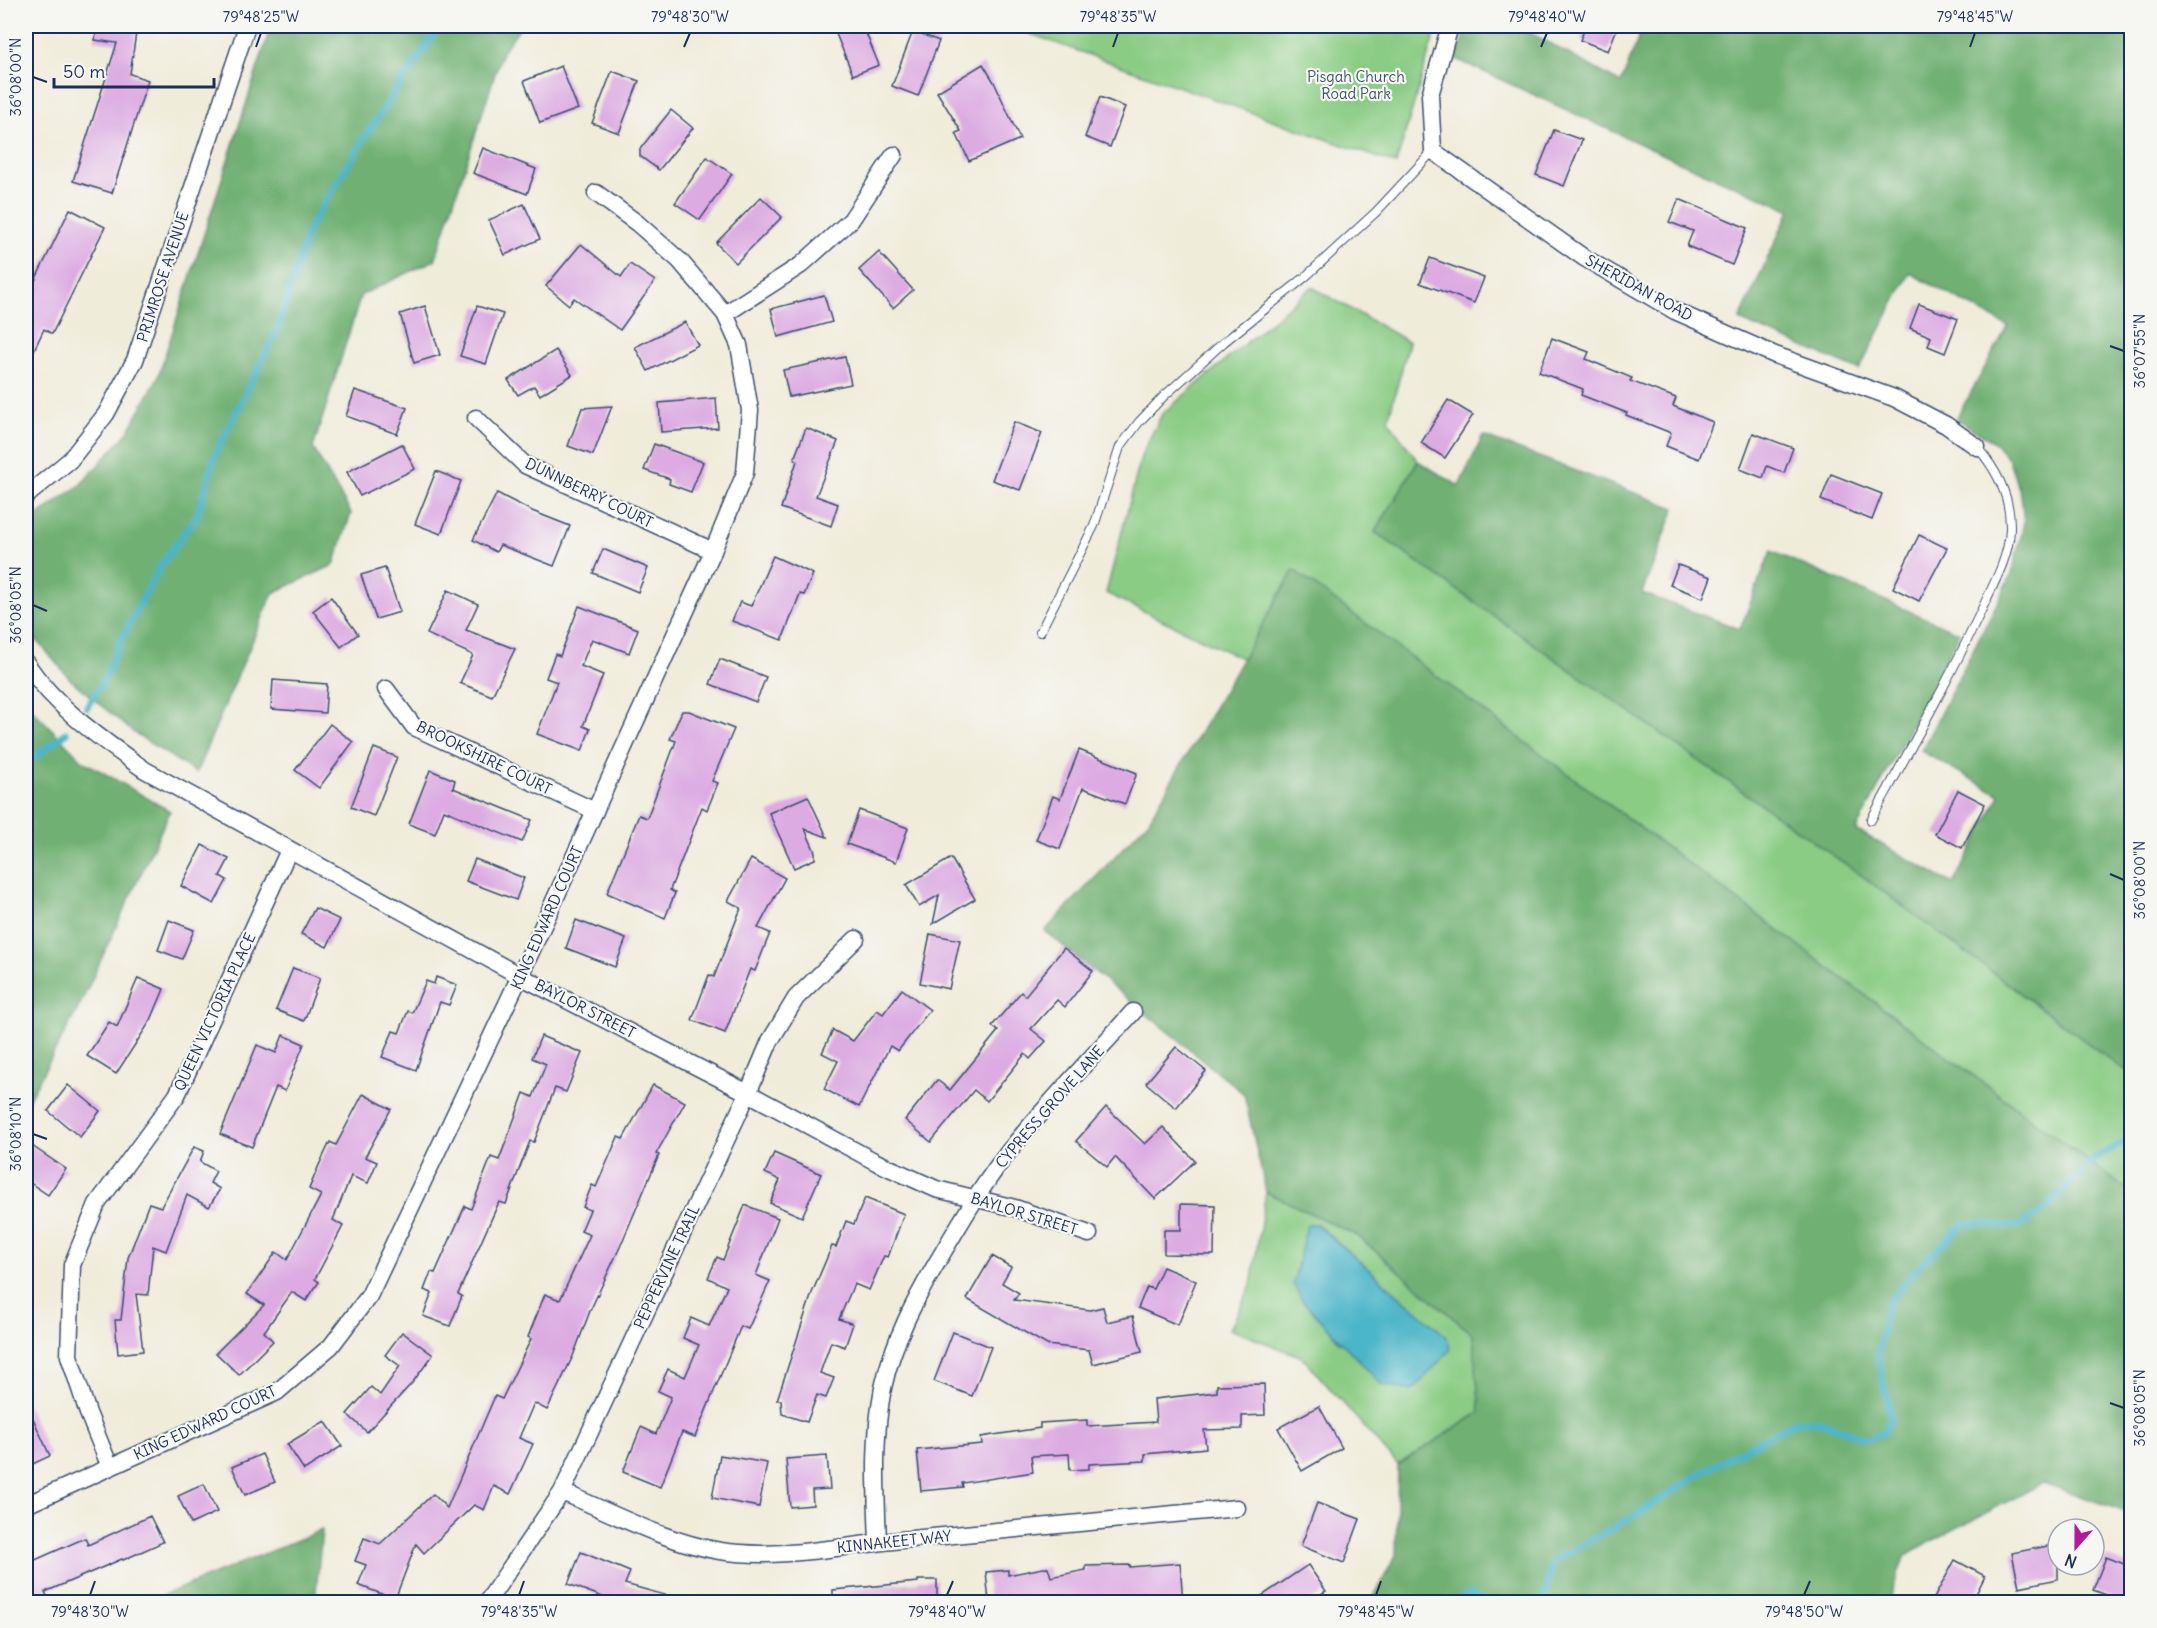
<svg xmlns="http://www.w3.org/2000/svg" width="2157" height="1628" viewBox="0 0 2157 1628" font-family="Delius,sans-serif">
<style>
.green{fill:#8acc84;stroke:#527e71;stroke-width:1.5;fill-rule:evenodd}
.forest{fill:#6fb072;stroke:#457068;stroke-width:1.5}
.water{fill:#4bb5c9;stroke:#337294;stroke-width:1.5}
.lines{fill:none;stroke-linecap:round;stroke-linejoin:round}
.stream{stroke:#4bb5c9;stroke-width:7}
.building{fill:#dcabe2}
.service-casing{stroke:#3b4b71;stroke-width:10}
.minor-casing{stroke:#3b4b71;stroke-width:19}
.service{stroke:#fff;stroke-width:8}
.minor{stroke:#fff;stroke-width:16}
.ticks{fill:none;stroke:#1b2f5e;stroke-width:2}
.labels{text-anchor:middle;stroke-width:4.5;stroke-linejoin:round;paint-order:stroke}
.park-label{font-size:15px;fill:#375668;stroke:#f6f6f2}
.street-label{font-size:15px;fill:#1b2f5e;stroke:#f6f6f2}
.neatline{fill:none;stroke:#1b2f5e;stroke-width:2}
.ticks-label{font-size:15px;text-anchor:middle;fill:#1b2f5e}
</style>
<rect width="100%" height="100%" fill="#f6f6f2"/>
<filter id="ink" filterUnits="userSpaceOnUse"><feTurbulence type="fractalNoise" baseFrequency=".0167" numOctaves="2"/><feDisplacementMap in="SourceGraphic" scale="12" xChannelSelector="R" yChannelSelector="G"/><feConvolveMatrix kernelMatrix="1 2 1 2 8 2 1 2 1" color-interpolation-filters="sRGB"/></filter>
<filter id="wash" filterUnits="userSpaceOnUse"><feTurbulence type="fractalNoise" baseFrequency=".008" numOctaves="4" result="noise"/><feDisplacementMap in="SourceGraphic" scale="24" xChannelSelector="R" yChannelSelector="G"/><feGaussianBlur stdDeviation="1.35" result="paint"/><feColorMatrix in="noise" values="0 0 0 0 0 0 0 0 0 0 0 0 0 0 0 0 0 1.4 0 .05"/><feComposite in="paint" operator="in"/></filter>
<g filter="url(#wash)">
<rect width="100%" height="100%" fill="#f0ecda"/>
<g class="green">
<polygon points="1008,26 1437,26 1396,164"/>
<polygon points="1312,287 1409,342 1388,420 1418,461 1375,532 1858,873 2131,1075 2131,1193 1294,570 1243,659 1106,593 1142,454 1162,414"/>
<path d="M1266 1192 1358 1236 1473 1335 1480 1412 1398 1465 1302 1357 1230 1329 1251 1285ZM1317 1224 1446 1337 1340 1343 1327 1326 1307 1225Z"/>
</g>
<g class="forest">
<polygon points="269,26 521,26 502,52 435,260 361,295 313,448 351,513 334,565 273,593 196,773 134,733 71,680 26,628 26,524 80,485 128,432 158,377 267,39"/>
<polygon points="1467,26 1518,26 1621,83 1643,26 2131,26 2131,1075 1858,873 1375,532 1418,461 1459,486 1483,436 1675,508 1642,593 1740,629 1771,551 1960,633 1856,830 1953,884 2000,795 1921,751 2012,574 2024,523 2021,495 2009,460 1994,442 1956,419 2008,326 1910,273 1859,370 1739,320 1790,210 1675,160 1456,59"/>
<polygon points="1294,570 2131,1193 2131,1514 2043,1483 1905,1555 1888,1602 1371,1602 1396,1555 1398,1465 1480,1412 1473,1335 1358,1236 1266,1192 1244,1094 1045,931 1149,820"/>
<polygon points="26,703 83,761 170,811 80,1005 26,1104"/>
<polygon points="322,1530 315,1602 146,1602"/>
</g>
<polygon class="water" points="1316,1224 1447,1337 1450,1350 1412,1391 1381,1384 1302,1300 1293,1284 1307,1225"/>
<g class="lines">
<g class="stream">
<polyline points="87,707 106,676 122,638 161,565 197,516 215,455 277,330 309,228 366,135 440,26"/>
<polyline points="26,764 66,733"/>
<polyline points="1454,1602 1469,1594 1486,1602"/>
<polyline points="1544,1602 1552,1562 1641,1512 1699,1474 1795,1422 1819,1421 1866,1439 1884,1433 1891,1418 1878,1356 1887,1305 1917,1268 1965,1223 2018,1226 2042,1212 2095,1158 2132,1138"/>
</g>
</g>
<g id="blocks">
<g class="building">
<polygon points="97,26 137,26 130,74 148,80 112,193 73,181 117,43 95,40"/>
<polygon points="844,26 863,26 879,65 853,75 834,29"/>
<polygon points="1586,26 1618,26 1608,51 1580,40"/>
<polygon points="913,31 939,41 918,96 892,86"/>
<polygon points="983,64 994,82 1020,139 969,161 956,133 961,131 937,92"/>
<polygon points="561,66 578,109 540,123 524,81"/>
<polygon points="612,71 639,81 619,133 592,123"/>
<polygon points="1100,97 1125,107 1110,147 1085,137"/>
<polygon points="671,110 693,128 659,170 640,156 640,149"/>
<polygon points="1554,130 1582,140 1564,186 1536,175"/>
<polygon points="483,148 536,169 527,194 473,173"/>
<polygon points="707,157 732,174 700,220 675,203"/>
<polygon points="761,197 782,217 736,263 716,243"/>
<polygon points="1679,199 1747,228 1732,265 1687,246 1693,231 1669,222"/>
<polygon points="524,204 540,239 505,255 489,220"/>
<polygon points="70,209 105,227 52,334 44,329 26,367 26,299"/>
<polygon points="581,244 621,277 630,264 655,281 620,330 574,298 569,305 546,286"/>
<polygon points="879,252 913,290 893,308 859,270"/>
<polygon points="1430,258 1484,278 1474,303 1420,283"/>
<polygon points="824,295 832,322 778,337 771,309"/>
<polygon points="1919,304 1958,319 1945,353 1928,346 1931,337 1910,328"/>
<polygon points="425,306 440,355 414,363 400,314"/>
<polygon points="477,306 503,314 486,364 460,356"/>
<polygon points="685,322 698,345 648,371 635,347"/>
<polygon points="1552,338 1589,352 1586,359 1632,378 1630,381 1676,398 1673,406 1713,422 1699,459 1666,446 1671,433 1626,415 1627,413 1581,395 1583,389 1539,372"/>
<polygon points="556,350 572,375 540,395 534,386 518,395 508,380"/>
<polygon points="845,357 851,384 789,397 783,370"/>
<polygon points="355,390 407,408 397,434 346,416"/>
<polygon points="716,398 718,428 661,432 659,403"/>
<polygon points="1448,400 1473,415 1445,458 1421,443"/>
<polygon points="612,406 593,455 568,446 582,408"/>
<polygon points="1014,422 1042,433 1020,490 992,480"/>
<polygon points="806,428 838,441 816,496 838,504 831,526 781,508 797,461 794,459"/>
<polygon points="1753,433 1793,448 1784,473 1767,466 1763,478 1740,469"/>
<polygon points="402,444 415,469 360,496 347,472"/>
<polygon points="654,444 703,462 691,492 669,484 670,479 644,470"/>
<polygon points="436,471 461,481 441,534 415,524"/>
<polygon points="1831,474 1882,494 1872,520 1821,500"/>
<polygon points="497,493 532,511 570,526 554,566 500,545 496,552 473,540"/>
<polygon points="1919,535 1947,548 1919,601 1893,588"/>
<polygon points="603,549 648,568 638,592 593,573"/>
<polygon points="773,556 813,574 804,595 800,594 782,640 732,621 740,602 751,606"/>
<polygon points="1678,565 1711,577 1703,598 1670,585"/>
<polygon points="385,568 400,612 376,619 361,575"/>
<polygon points="448,590 478,604 466,630 515,649 492,696 460,683 473,655 427,634"/>
<polygon points="331,597 358,634 341,647 313,611"/>
<polygon points="579,606 638,629 629,653 592,639 581,666 603,675 583,726 590,729 582,751 537,734 557,682 546,678 555,654 560,656"/>
<polygon points="720,659 766,677 756,702 710,684"/>
<polygon points="273,680 327,684 325,713 271,709"/>
<polygon points="682,711 689,711 734,729 712,781 718,783 707,810 702,807 670,890 675,893 665,918 607,893 639,815 647,818 676,741 670,739"/>
<polygon points="330,724 353,742 319,788 295,770"/>
<polygon points="374,748 397,757 374,816 351,807"/>
<polygon points="1079,750 1137,773 1125,804 1083,788 1060,849 1036,840 1053,796 1060,799"/>
<polygon points="430,770 455,780 453,788 532,820 522,842 444,810 435,834 409,824"/>
<polygon points="1958,790 1985,804 1962,848 1935,834"/>
<polygon points="808,796 827,837 805,829 815,852 815,859 794,868 769,813"/>
<polygon points="859,810 908,828 896,862 847,844"/>
<polygon points="202,845 229,859 220,876 227,880 214,904 181,886"/>
<polygon points="951,858 975,899 933,924 939,895 919,907 906,885"/>
<polygon points="475,859 524,878 516,900 466,881"/>
<polygon points="751,859 785,878 758,928 770,933 755,971 750,969 725,1033 692,1020 709,975 714,977 741,908 728,901"/>
<polygon points="315,908 340,920 327,947 301,934"/>
<polygon points="169,920 194,930 182,959 158,950"/>
<polygon points="576,920 626,939 615,967 566,948"/>
<polygon points="930,934 960,940 949,989 920,983"/>
<polygon points="1064,948 1093,971 1065,1007 1057,1000 1031,1029 1046,1041 1030,1059 1025,1054 987,1101 974,1090 931,1142 905,1120 937,1080 950,1090 998,1031 992,1026 1021,992 1025,996"/>
<polygon points="293,968 320,978 304,1021 276,1010"/>
<polygon points="436,977 457,985 449,1005 440,1002 416,1070 382,1057 393,1031 399,1033 408,1011 412,1013 426,981 434,984"/>
<polygon points="138,978 164,989 151,1020 116,1074 87,1056 109,1022 117,1027"/>
<polygon points="902,989 930,1010 898,1051 890,1046 859,1107 824,1089 838,1061 822,1053 833,1030 853,1041 877,1010 883,1014"/>
<polygon points="283,1035 304,1044 285,1091 276,1087 252,1147 220,1134 257,1045 276,1053"/>
<polygon points="541,1036 582,1053 566,1092 555,1088 534,1142 530,1141 506,1204 499,1202 458,1294 462,1296 450,1326 423,1316 432,1293 424,1290 431,1272 435,1273 465,1206 471,1209 491,1157 499,1160 524,1093 533,1097 546,1064 532,1058"/>
<polygon points="1176,1047 1206,1071 1176,1108 1146,1083"/>
<polygon points="68,1085 100,1111 80,1137 48,1111"/>
<polygon points="653,1085 685,1102 656,1154 659,1155 620,1247 590,1311 573,1356 547,1410 534,1403 519,1438 533,1444 510,1494 494,1486 484,1510 474,1505 424,1553 416,1544 395,1599 358,1585 366,1565 355,1561 364,1538 380,1544 433,1494 447,1508 495,1396 502,1399 531,1339 528,1337 545,1294 560,1300 590,1235 581,1231 590,1210 583,1207 592,1185 596,1187 618,1137 623,1139"/>
<polygon points="363,1094 391,1109 365,1157 377,1162 368,1183 351,1176 333,1220 343,1226 315,1279 319,1282 306,1301 292,1292 264,1332 273,1341 239,1375 216,1353 264,1305 247,1294 276,1252 287,1260 321,1195 309,1189 319,1165 330,1142 336,1145"/>
<polygon points="1106,1107 1145,1144 1163,1127 1195,1161 1155,1199 1115,1157 1107,1167 1076,1141"/>
<polygon points="26,1142 66,1169 48,1195 26,1180"/>
<polygon points="194,1147 204,1151 200,1162 216,1171 210,1183 220,1189 209,1207 187,1195 166,1251 153,1246 148,1295 136,1294 143,1351 118,1354 115,1320 121,1320 128,1258 149,1203 161,1207"/>
<polygon points="774,1153 821,1174 802,1217 770,1203 780,1180 765,1173"/>
<polygon points="865,1198 904,1214 888,1257 884,1256 869,1290 854,1284 839,1319 853,1324 845,1347 831,1342 820,1373 834,1378 826,1398 817,1395 807,1422 782,1414 781,1400 777,1400 812,1293 832,1246 836,1247 846,1221 854,1224"/>
<polygon points="1181,1204 1215,1205 1214,1255 1164,1254 1164,1230 1181,1230"/>
<polygon points="745,1205 778,1218 756,1275 770,1281 748,1329 741,1326 695,1437 682,1432 660,1487 623,1472 641,1427 656,1434 671,1397 658,1391 668,1369 685,1377 699,1345 683,1338 691,1318 709,1326 727,1287 708,1278 717,1257 723,1260"/>
<polygon points="992,1256 1011,1267 1002,1283 1019,1293 1014,1300 1090,1310 1103,1307 1107,1322 1133,1316 1142,1352 1093,1364 1089,1350 1047,1345 967,1299"/>
<polygon points="1163,1267 1196,1281 1178,1325 1138,1308 1147,1287 1153,1289"/>
<polygon points="402,1332 433,1355 412,1383 367,1432 347,1414 371,1387 380,1395 400,1366 385,1355"/>
<polygon points="953,1332 991,1347 972,1396 934,1381"/>
<polygon points="1264,1384 1265,1415 1242,1416 1242,1429 1204,1430 1206,1448 1145,1454 1145,1461 1089,1464 1089,1469 1070,1470 1069,1454 1031,1456 1033,1472 962,1483 963,1487 921,1491 917,1450 982,1444 981,1437 1040,1428 1040,1423 1087,1420 1087,1426 1156,1422 1154,1399 1217,1392 1217,1385"/>
<polygon points="26,1403 50,1456 26,1467"/>
<polygon points="1319,1406 1342,1448 1302,1471 1278,1428"/>
<polygon points="325,1421 342,1446 304,1470 287,1444"/>
<polygon points="262,1454 275,1482 245,1495 232,1467"/>
<polygon points="720,1455 767,1463 759,1507 712,1498"/>
<polygon points="827,1456 830,1489 812,1490 813,1505 790,1507 786,1459"/>
<polygon points="204,1484 217,1512 191,1524 178,1496"/>
<polygon points="1317,1503 1360,1519 1344,1563 1301,1546"/>
<polygon points="150,1516 163,1542 123,1560 122,1559 45,1592 50,1602 26,1602 26,1564 85,1538 88,1545"/>
<polygon points="2058,1544 2058,1579 2019,1587 2012,1553"/>
<polygon points="581,1552 630,1572 625,1584 672,1597 671,1602 616,1602 568,1584"/>
<polygon points="2106,1557 2132,1567 2132,1602 2125,1602 2093,1590"/>
<polygon points="1955,1560 1985,1576 1972,1602 1932,1602"/>
<polygon points="1180,1563 1183,1602 989,1602 986,1572 1008,1570 1008,1575 1048,1567 1051,1577 1086,1570 1086,1566 1130,1565 1130,1567"/>
<polygon points="1308,1565 1326,1591 1309,1602 1253,1602"/>
<polygon points="918,1580 937,1580 937,1602 833,1602 833,1590 918,1582"/>
</g>
</g>
</g>
<g filter="url(#ink)">
<use href="#blocks" fill-opacity="0" stroke="#3b4b71" stroke-width="1.5"/>
<g class="lines">
<g class="service-casing">
<g id="service">
<polyline points="1040,632 1094,526 1120,447 1139,422 1163,397 1224,342 1304,278 1376,212 1433,151"/>
<path d="M1871 820C1909 751 1948 682 1981 611 1993 585 2009 558 2010 529 2011 498 1997 470 1977 447"/>
</g>
</g>
<g class="minor-casing">
<g id="minor">
<polyline points="1450,26 1430,95 1433,151 1583,257 1675,311 1775,355 1894,398 1946,425 1977,447"/>
<polyline points="725,314 801,265 851,220 894,155"/>
<polyline points="476,418 525,465 713,551"/>
<polyline points="26,496 70,460 106,414 135,360 247,26"/>
<path d="M26 663C56 708 101 739 145 770L520 976 748 1093 876 1162 936 1189 1015 1208 1089 1234"/>
<polyline points="386,689 414,727 595,811"/>
<polyline points="110,1467 88,1413 69,1356 72,1265 97,1204 177,1095 289,850"/>
<path d="M562 1492C613 1513 665 1542 720 1551 780 1560 841 1546 901 1540 1013 1529 1125 1518 1237 1508"/>
<polyline points="26,1505 277,1392 331,1346 369,1296 520,976 713,551 745,473 750,410 739,345 725,314 680,261 637,223 596,193"/>
<path d="M878 1542C876 1490 873 1439 883 1388 893 1341 915 1300 939 1259 962 1220 985 1180 1014 1145 1052 1099 1093 1056 1133 1012"/>
<polyline points="487,1602 562,1492 748,1093 770,1041 796,998 856,939"/>
</g>
</g>
<use href="#service" class="service"/>
<use href="#minor" class="minor"/>
</g>
</g>
<path class="ticks" d="M256 47 261 33M684 47 690 33M1113 47 1118 33M1541 47 1547 33M1970 47 1975 33M33 77 47 82M2110 346 2124 351M33 605 47 611M2110 874 2124 880M33 1134 47 1139M2110 1403 2124 1408M90 1595 95 1581M519 1595 524 1581M947 1595 953 1581M1376 1595 1381 1581M1804 1595 1810 1581"/>
<g class="labels">
<g class="park-label">
<text x="1356" y="82">Pisgah Church<tspan x="1356" dy="17">Road Park</tspan></text>
</g>
<g class="street-label">
<text transform="translate(163 277) rotate(-72)" y="5">PRIMROSE AVENUE</text>
<text transform="translate(1639 288) rotate(29)" y="5">SHERIDAN ROAD</text>
<text transform="translate(589 493) rotate(26)" y="5">DUNNBERRY COURT</text>
<text transform="translate(484 758) rotate(26)" y="5">BROOKSHIRE COURT</text>
<text transform="translate(547 918) rotate(-66)" y="5">KING EDWARD COURT</text>
<text transform="translate(585 1009) rotate(27)" y="5">BAYLOR STREET</text>
<text transform="translate(215 1012) rotate(-65)" y="5">QUEEN VICTORIA PLACE</text>
<text transform="translate(1050 1107) rotate(-49)" y="5">CYPRESS GROVE LANE</text>
<text transform="translate(1024 1214) rotate(17)" y="5">BAYLOR STREET</text>
<text transform="translate(667 1267) rotate(-65)" y="5">PEPPERVINE TRAIL</text>
<text transform="translate(205 1423) rotate(-25)" y="5">KING EDWARD COURT</text>
<text transform="translate(894 1542) rotate(-6)" y="5">KINNAKEET WAY</text>
</g>
</g>
<rect width="2157" height="1628" fill="none" stroke="#f6f6f2" stroke-width="66"/>
<g transform="translate(2076 1547) rotate(201)"><circle r="28" fill="#f6f6f2" stroke="#9ea6b7" stroke-width="1.5"/>
<path d="M0-4.5L10 22L0 15L-10 22Z" fill="#b5179e"/>
<text y="-9" font-size="16" font-weight="bold" text-anchor="middle" fill="#1b2f5e">N</text>
</g>
<path d="M54 78v9h160v-9" fill="none" stroke="#1b2f5e" stroke-width="3"/>
<text x="63" y="78" font-size="18" fill="#1b2f5e" stroke="#f6f6f2" stroke-width="4.5" paint-order="stroke">50 m</text>
<rect x="33" y="33" width="2091" height="1562" class="neatline"/>
<g class="ticks-label">
<text x="261" y="22">79°48'25"W</text>
<text x="690" y="22">79°48'30"W</text>
<text x="1118" y="22">79°48'35"W</text>
<text x="1547" y="22">79°48'40"W</text>
<text x="1975" y="22">79°48'45"W</text>
<text transform="translate(16 77) rotate(-90)" y="5">36°08'00"N</text>
<text transform="translate(2140 351) rotate(-90)" y="5">36°07'55"N</text>
<text transform="translate(16 605) rotate(-90)" y="5">36°08'05"N</text>
<text transform="translate(2140 880) rotate(-90)" y="5">36°08'00"N</text>
<text transform="translate(16 1134) rotate(-90)" y="5">36°08'10"N</text>
<text transform="translate(2140 1408) rotate(-90)" y="5">36°08'05"N</text>
<text x="90" y="1617">79°48'30"W</text>
<text x="519" y="1617">79°48'35"W</text>
<text x="947" y="1617">79°48'40"W</text>
<text x="1376" y="1617">79°48'45"W</text>
<text x="1804" y="1617">79°48'50"W</text>
</g>
</svg>
